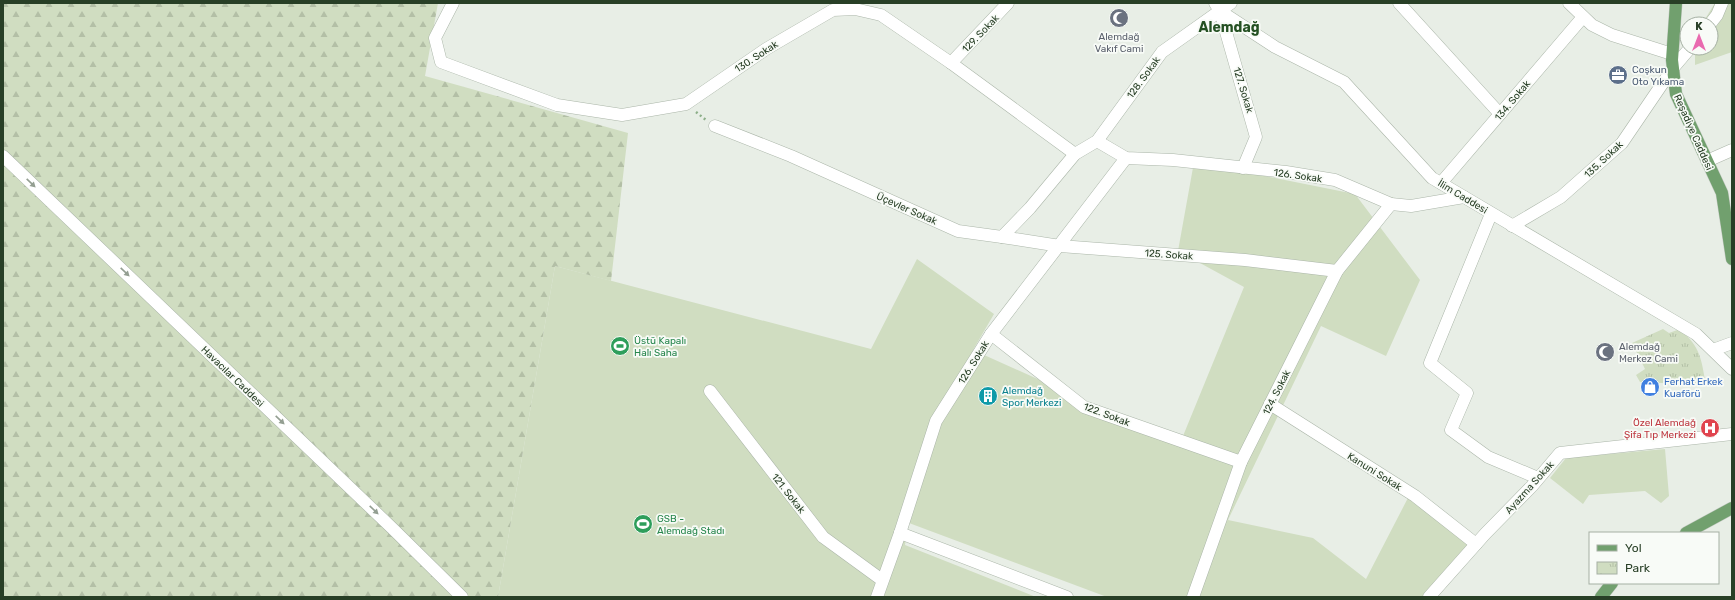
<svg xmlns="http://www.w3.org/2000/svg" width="1735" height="600" viewBox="0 0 1735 600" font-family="Rubik,sans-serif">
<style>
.green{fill:#d0ddc1}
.forest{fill:url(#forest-firs)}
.park{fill:url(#park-tufts)}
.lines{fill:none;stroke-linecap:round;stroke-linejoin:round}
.minor-casing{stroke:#abb6a9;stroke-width:13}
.major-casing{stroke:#c3c9c2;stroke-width:13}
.path{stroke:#8daf89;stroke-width:2.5;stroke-dasharray:2 3;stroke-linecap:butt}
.minor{stroke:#fff;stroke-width:12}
.major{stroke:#71a06e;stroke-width:12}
.oneway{fill:#949f92}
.labels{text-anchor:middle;stroke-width:3.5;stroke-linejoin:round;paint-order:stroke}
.street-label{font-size:10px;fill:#283f26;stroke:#f8fbf7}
.worship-label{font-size:10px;fill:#5b616d;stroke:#f8fbf7}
.service-label{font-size:10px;fill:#4e5e75;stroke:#f8fbf7;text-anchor:start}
.leisure-label{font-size:10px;fill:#27864d;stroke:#f8fbf7;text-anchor:start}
.shop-label{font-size:10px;fill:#366cbe;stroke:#f8fbf7;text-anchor:start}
.culture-label{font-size:10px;fill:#0d838f;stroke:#f8fbf7;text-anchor:start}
.health-label{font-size:10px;fill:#be3a42;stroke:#f8fbf7;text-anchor:end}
.district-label{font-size:14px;font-weight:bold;fill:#255123;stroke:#f8fbf7}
</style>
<defs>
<pattern id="forest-firs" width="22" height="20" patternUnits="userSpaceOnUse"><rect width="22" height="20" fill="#d0ddc1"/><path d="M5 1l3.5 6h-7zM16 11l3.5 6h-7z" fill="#b3bfa6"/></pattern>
<pattern id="park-tufts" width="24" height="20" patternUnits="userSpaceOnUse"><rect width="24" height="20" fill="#d0ddc1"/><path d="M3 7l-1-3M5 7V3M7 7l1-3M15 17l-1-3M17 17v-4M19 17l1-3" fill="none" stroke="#b3bfa6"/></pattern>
</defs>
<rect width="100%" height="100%" fill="#e8eee6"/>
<g class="green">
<polygon points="1715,3 1732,3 1732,52 1695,65 1695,48 1711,48 1711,24 1702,24"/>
<polygon points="1194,162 1355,194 1420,280 1386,356 1321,326 1228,520 1313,538 1366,579 1410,494 1473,542 1434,597 1107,597 909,523 905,545 1036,597 498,597 555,266 871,349 917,259 994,314 973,350 1093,404 1183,436 1244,287 1178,251"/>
<polygon points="1665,449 1669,496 1661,503 1645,491 1589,495 1583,504 1550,478 1566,458"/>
</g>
<polygon class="forest" points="3,3 438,3 425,76 628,133 611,281 555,266 498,597 3,597"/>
<path class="park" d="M1663 329 1669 333 1680 329C1701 348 1701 358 1706 385L1640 382 1636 375 1645 369 1632 343Z"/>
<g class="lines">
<g class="minor-casing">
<g id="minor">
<polyline points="453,3 435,38 441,62 557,105 622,115 686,104 766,49 833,10 855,9 881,15 951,63 1075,154 1097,141 1162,52 1231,3"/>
<polyline points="1215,3 1220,11 1275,47 1344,82 1432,178 1696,334 1732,369"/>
<polyline points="1399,3 1500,114"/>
<polyline points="1569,3 1592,25 1612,35 1672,54"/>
<polyline points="1220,11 1256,137 1243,168"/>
<polyline points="1710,24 1717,15 1722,3"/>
<polyline points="951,63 1008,3"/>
<polyline points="715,126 791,156 958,231 1002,237 1030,208 1075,154"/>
<polyline points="1097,141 1126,158 1173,160 1286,172 1335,180 1391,204 1411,206 1464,197"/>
<polyline points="3,156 392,528 462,597"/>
<polyline points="1707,161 1732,150"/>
<polyline points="1441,183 1583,17"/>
<polyline points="1491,214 1430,363 1467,393 1451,430 1488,457 1538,478"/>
<polyline points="1512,226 1561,197 1622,143 1673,68 1690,48"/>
<polyline points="1002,237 1060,246 1245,260 1337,271"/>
<polyline points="991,334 1084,407 1241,462"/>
<polyline points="1713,350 1732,343"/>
<polyline points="710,391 823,537 882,580"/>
<polyline points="1270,404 1415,496 1476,544"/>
<polyline points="900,533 1067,597"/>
<polyline points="877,597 900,533 936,421 991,334 1126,158"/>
<polyline points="1193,597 1241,462 1337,271 1391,204"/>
<polyline points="1429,597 1485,534 1532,486 1560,453 1732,434"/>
</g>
</g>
<g class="major-casing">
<g id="major">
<polyline points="1676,3 1672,60 1676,94 1722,193 1732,259"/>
<polyline points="1686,533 1732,508"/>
<polyline points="1601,597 1612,583"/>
</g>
</g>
<polyline class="path" points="696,112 706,120"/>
<use href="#minor" class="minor"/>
<use href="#major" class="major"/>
</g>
<defs><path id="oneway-solid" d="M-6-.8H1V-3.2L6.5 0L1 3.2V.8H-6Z"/></defs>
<g class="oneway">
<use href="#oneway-solid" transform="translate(31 183) rotate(44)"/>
<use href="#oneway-solid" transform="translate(125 272) rotate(44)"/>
<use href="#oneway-solid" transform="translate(280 420) rotate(44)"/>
<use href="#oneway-solid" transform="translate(374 510) rotate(44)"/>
</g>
<defs>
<g id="mosque-disc" transform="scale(1)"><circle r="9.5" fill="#6b7280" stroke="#f8fbf7"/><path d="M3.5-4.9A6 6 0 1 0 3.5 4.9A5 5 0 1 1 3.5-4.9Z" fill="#fff"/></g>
<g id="office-disc" transform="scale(1)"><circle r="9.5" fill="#5c6f8a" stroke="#f8fbf7"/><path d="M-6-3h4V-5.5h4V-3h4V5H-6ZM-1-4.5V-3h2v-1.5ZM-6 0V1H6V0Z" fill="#fff"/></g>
<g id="stadium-disc" transform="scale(1)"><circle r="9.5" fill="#2e9e5b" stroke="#f8fbf7"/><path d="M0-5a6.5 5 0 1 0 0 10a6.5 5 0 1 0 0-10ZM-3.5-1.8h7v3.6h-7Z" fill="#fff"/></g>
<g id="shop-disc" transform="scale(1)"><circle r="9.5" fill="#3f7fe0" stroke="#f8fbf7"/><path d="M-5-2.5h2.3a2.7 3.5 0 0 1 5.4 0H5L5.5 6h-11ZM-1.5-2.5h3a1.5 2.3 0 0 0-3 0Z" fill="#fff"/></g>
<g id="building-disc" transform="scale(1)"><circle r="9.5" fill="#0f9aa8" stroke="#f8fbf7"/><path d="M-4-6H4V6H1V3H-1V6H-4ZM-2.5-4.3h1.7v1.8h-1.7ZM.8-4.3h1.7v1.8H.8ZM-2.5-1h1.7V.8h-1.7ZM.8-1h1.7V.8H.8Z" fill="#fff"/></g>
<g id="hospital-disc" transform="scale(1)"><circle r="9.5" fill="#e0444e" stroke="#f8fbf7"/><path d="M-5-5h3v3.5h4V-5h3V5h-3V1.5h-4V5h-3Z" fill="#fff"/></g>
</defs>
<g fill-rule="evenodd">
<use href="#mosque-disc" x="1119" y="18"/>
<use href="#office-disc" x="1618" y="75"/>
<use href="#stadium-disc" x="620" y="346"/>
<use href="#mosque-disc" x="1605" y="352"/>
<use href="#shop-disc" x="1650" y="387"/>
<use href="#building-disc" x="988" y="396"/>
<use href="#hospital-disc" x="1710" y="428"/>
<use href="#stadium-disc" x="643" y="524"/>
</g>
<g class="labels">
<g class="street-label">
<text transform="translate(980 33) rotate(-46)" y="4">129. Sokak</text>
<text transform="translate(756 56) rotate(-33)" y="4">130. Sokak</text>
<text transform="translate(1143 77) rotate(-54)" y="4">128. Sokak</text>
<text transform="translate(1244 90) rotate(73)" y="4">127. Sokak</text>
<text transform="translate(1512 100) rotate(-50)" y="4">134. Sokak</text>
<text transform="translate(1694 132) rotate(66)" y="4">Reşadiye Caddesi</text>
<text transform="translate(1603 159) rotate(-43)" y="4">135. Sokak</text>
<text transform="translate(1298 175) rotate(8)" y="4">126. Sokak</text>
<text transform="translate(1463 196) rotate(31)" y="4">İlim Caddesi</text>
<text transform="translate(907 208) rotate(24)" y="4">Üçevler Sokak</text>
<text transform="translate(1169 254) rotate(4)" y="4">125. Sokak</text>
<text transform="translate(973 362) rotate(-58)" y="4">126. Sokak</text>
<text transform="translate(233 376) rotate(44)" y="4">Havacılar Caddesi</text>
<text transform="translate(1276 392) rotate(-63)" y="4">124. Sokak</text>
<text transform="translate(1107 414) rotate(21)" y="4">122. Sokak</text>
<text transform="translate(1375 471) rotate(32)" y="4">Kanuni Sokak</text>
<text transform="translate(1529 487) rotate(-48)" y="4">Ayazma Sokak</text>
<text transform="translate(789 493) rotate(52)" y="4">121. Sokak</text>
</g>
<g class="worship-label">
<text x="1119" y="40">Alemdağ<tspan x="1119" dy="12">Vakıf Cami</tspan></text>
<text x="1619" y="350" text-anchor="start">Alemdağ<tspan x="1619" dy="12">Merkez Cami</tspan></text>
</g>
<g class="service-label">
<text x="1632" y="73">Coşkun<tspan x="1632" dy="12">Oto Yıkama</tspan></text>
</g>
<g class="leisure-label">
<text x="634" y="344">Üstü Kapalı<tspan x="634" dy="12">Halı Saha</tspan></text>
<text x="657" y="522">GSB -<tspan x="657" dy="12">Alemdağ Stadı</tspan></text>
</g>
<g class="shop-label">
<text x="1664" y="385">Ferhat Erkek<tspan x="1664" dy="12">Kuaförü</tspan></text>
</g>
<g class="culture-label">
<text x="1002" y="394">Alemdağ<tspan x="1002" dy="12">Spor Merkezi</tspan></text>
</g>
<g class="health-label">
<text x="1696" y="426">Özel Alemdağ<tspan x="1696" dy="12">Şifa Tıp Merkezi</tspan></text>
</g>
<g class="district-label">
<text x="1229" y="32">Alemdağ</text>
</g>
</g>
<rect width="1735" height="600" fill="none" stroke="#283f26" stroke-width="8"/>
<rect x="1589" y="532" width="130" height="52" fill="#f8fbf7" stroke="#a5b0a3"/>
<rect x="1597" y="545" width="20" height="6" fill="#71a06e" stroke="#a5b0a3"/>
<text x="1625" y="552" font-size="12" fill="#283f26">Yol</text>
<rect x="1597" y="562" width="20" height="12" fill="url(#park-tufts)" stroke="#a5b0a3"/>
<text x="1625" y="572" font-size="12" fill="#283f26">Park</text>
<g transform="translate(1699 36)"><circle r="19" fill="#f8fbf7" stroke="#a5b0a3"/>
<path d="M0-3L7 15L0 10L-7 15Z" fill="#e96aaf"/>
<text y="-6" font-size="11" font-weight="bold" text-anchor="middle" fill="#283f26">K</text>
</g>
</svg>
